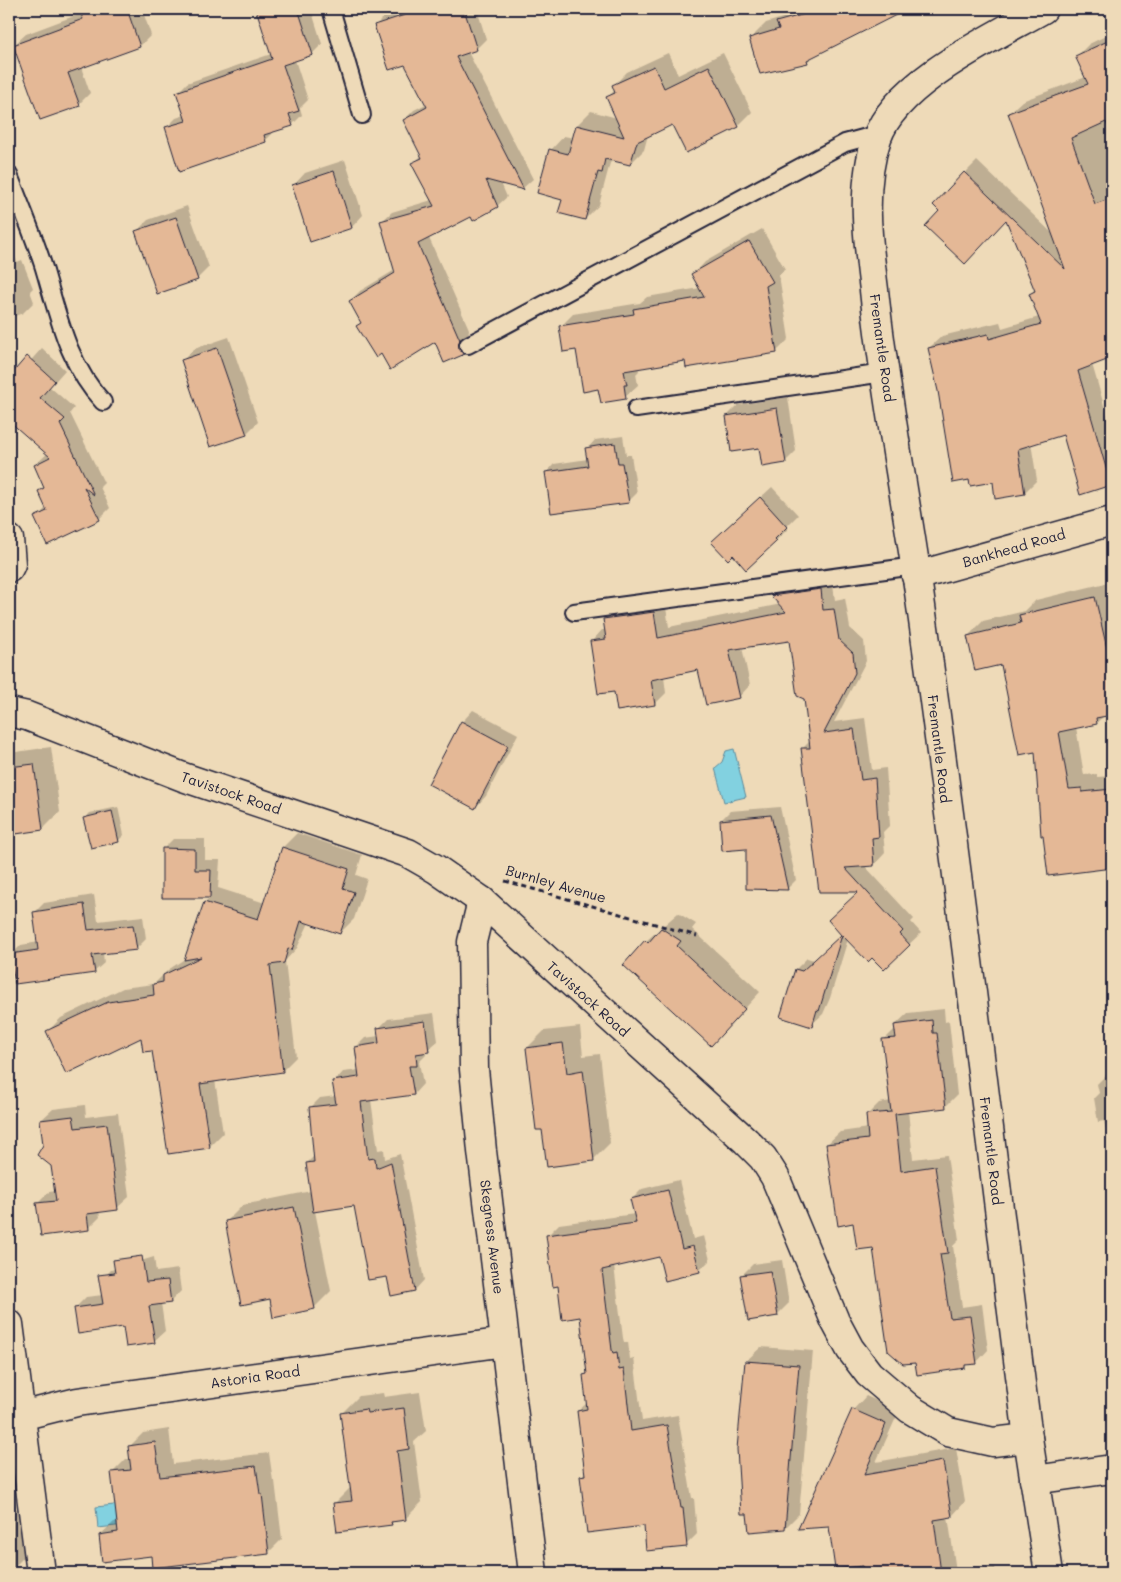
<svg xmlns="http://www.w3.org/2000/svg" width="1121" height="1582" viewBox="0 0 1121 1582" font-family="Mali,sans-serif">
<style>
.water{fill:#82d1e0;stroke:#5c8b9e}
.shadow{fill:#0003}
.building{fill:#e4b896;stroke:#22223b}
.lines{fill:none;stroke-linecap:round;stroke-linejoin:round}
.lane-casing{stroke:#22223b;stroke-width:20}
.street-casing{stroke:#22223b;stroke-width:31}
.path{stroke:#22223b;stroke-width:3;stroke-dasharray:5 4;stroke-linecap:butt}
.lane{stroke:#eedab8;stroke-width:16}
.street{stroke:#eedab8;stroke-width:28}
.labels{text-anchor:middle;stroke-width:5;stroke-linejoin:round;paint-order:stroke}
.street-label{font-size:14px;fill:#22223b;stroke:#eedab8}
</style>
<rect width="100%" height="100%" fill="#eedab8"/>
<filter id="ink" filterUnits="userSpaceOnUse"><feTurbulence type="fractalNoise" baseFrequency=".02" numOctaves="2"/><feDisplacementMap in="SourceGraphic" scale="10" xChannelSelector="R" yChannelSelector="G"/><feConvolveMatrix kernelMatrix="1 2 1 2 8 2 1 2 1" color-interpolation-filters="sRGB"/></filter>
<g filter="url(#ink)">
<g class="water">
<polygon points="734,749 746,797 724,802 715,768 722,762 726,751"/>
<polygon points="132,1503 134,1524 98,1528 96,1507"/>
</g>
<g class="shadow">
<polygon points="84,9 142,9 151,35 140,46 81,67 90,93 79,104 14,45 26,34 82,13"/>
<polygon points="257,9 311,9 322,44 312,54 295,60 308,100 300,108 302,115 292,125 275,131 265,141 166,128 176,118 185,115 177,93 187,83 271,54"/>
<polygon points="405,9 477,9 486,39 476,49 468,52 533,179 523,188 501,183 507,197 497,206 471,215 429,238 469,329 468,339 474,344 464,353 445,362 436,341 362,322 350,301 360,291 395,270 382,221 392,212 432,200 413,164 422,155 404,120 414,110 426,104 405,63 376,25 386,15"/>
<polygon points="792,9 892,9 878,23 813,56 807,62 783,69 750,39 766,23 782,18"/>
<polygon points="1112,33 1112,356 1092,364 1112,433 1112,483 1111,484 1064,434 1031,443 1037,480 1024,493 994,481 939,391 929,348 942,336 1000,322 1002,328 1039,317 1030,294 1036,288 1006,218 941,211 965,173 977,161 1053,234 1009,113 1022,101 1086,77 1077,56 1089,44"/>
<polygon points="668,53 678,75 723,53 752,112 738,126 686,152 673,124 648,135 644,150 630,164 613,160 610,163 599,205 585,219 563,199 551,150 564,136 574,138 577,125 591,111 617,118 608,97 615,90 613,86 627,72"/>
<polygon points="345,160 363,215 352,227 311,240 294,185 305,173"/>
<polygon points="187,206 209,267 197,279 137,231 148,220"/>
<polygon points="762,229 785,269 779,275 789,339 776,352 686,359 638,367 639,371 636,374 638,385 625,397 599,388 577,349 560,327 573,314 640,303 647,297 700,288 693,275 705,262"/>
<polygon points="9,250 11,255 14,254 17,262 22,260 33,288 30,291 34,302 23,313 9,318"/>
<polygon points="229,337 258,422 246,434 182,361 194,349"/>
<polygon points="42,348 65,370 50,387 74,408 70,413 104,483 100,487 110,508 99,519 36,518 47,507 39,492 45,486 35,465 48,453 9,419 9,385"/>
<polygon points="788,397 796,451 785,462 760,446 727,416 738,405"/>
<polygon points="623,436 626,455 631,455 637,493 629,501 546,473 554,464 588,459 587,449 595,440"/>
<polygon points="772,487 798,515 786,527 788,529 747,568 724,531"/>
<polygon points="832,578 835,600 845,598 850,628 864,641 866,661 834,722 865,718 872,770 886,768 890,825 883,832 885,853 874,865 864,865 914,919 911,922 921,933 884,968 872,956 848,939 830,998 823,1014 811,1025 796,969 807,958 814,960 843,934 861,890 820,891 802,749 810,741 805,698 790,640 742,647 750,685 739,697 699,669 664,677 666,693 655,704 615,690 591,642 602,630 606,630 604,620 616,608 665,601 669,627 781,604 772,596 784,584"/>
<polygon points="1110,582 1112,593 1112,714 1104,716 1096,723 1076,727 1084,775 1097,774 1097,777 1112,776 1112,867 1049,874 1036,751 1002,663 968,636 983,621 1025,611 1036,600"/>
<polygon points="473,710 518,734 486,796 475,808 462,722"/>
<polygon points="51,747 60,812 43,829 9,834 9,753"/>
<polygon points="118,807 124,835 119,840 85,818 90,813"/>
<polygon points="780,807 796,880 787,889 721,820 730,811"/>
<polygon points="297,833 362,855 356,875 367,879 354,919 340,933 309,923 297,948 285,961 296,1057 282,1071 215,1080 223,1133 209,1147 153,1050 142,1036 47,1032 61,1018 123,988 154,984 168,970 186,958 205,902 211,896 164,896 163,849 173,839 205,839 205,860 220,860 218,888 265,903 283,847"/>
<polygon points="94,895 98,921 143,916 146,939 136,949 103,953 104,963 94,972 11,955 21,945 39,942 34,913 44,903"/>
<polygon points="678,913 696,924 692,929 760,992 727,1028 646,941"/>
<polygon points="944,1009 945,1022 949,1021 957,1095 945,1107 908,1111 913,1159 947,1155 959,1240 953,1246 962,1307 982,1304 988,1350 976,1363 967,1364 965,1367 916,1361 874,1247 854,1222 827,1144 840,1132 868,1128 867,1115 879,1103 891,1101 884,1040 896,1028 895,1025 908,1013"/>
<polygon points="434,1013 438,1041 426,1051 426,1055 419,1062 423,1084 414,1094 371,1100 378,1150 384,1149 385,1159 400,1154 424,1280 415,1290 392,1294 388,1276 355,1205 315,1211 331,1291 314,1308 271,1298 226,1222 243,1205 311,1191 307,1163 315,1155 310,1108 320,1098 336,1096 334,1082 343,1072 359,1070 356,1047 365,1038 379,1036 378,1029 388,1019"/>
<polygon points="580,1027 583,1056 600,1054 610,1143 593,1160 527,1048 544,1031"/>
<polygon points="1112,1072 1112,1160 1104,1121 1098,1122 1094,1098 1099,1093 1097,1084 1108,1073"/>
<polygon points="85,1105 86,1117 118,1113 129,1197 117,1208 99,1211 100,1217 88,1229 38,1203 49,1192 56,1191 52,1166 44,1145 41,1120 53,1109"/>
<polygon points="679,1180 693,1239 704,1236 710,1260 699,1271 660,1256 614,1266 623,1338 624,1342 628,1342 630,1359 634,1358 642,1421 678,1415 692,1498 694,1498 697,1534 686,1545 645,1525 581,1476 586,1472 578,1411 588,1402 584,1376 588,1372 581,1316 559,1285 548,1235 559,1224 635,1214 631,1200 642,1189"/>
<polygon points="154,1257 156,1272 178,1269 181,1291 170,1302 161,1303 165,1331 154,1341 124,1325 75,1308 86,1297 103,1295 100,1281 111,1270"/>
<polygon points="782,1260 789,1303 777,1315 741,1276 753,1264"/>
<polygon points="761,1347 813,1351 799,1514 785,1528 746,1361"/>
<polygon points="420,1392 426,1431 414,1442 422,1502 405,1519 395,1520 391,1524 335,1503 351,1487 342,1413 359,1396 383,1393 384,1397"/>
<polygon points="866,1396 899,1411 876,1462 956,1448 965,1502 952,1516 948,1516 956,1571 995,1567 996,1573 837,1573 830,1526 853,1410"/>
<polygon points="169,1429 173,1464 269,1453 273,1481 275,1481 282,1539 269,1552 152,1555 100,1535 114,1522 118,1521 112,1473 126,1459 131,1459 130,1446 143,1433"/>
<polygon points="17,1509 24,1557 9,1572 9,1510"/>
</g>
<g class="building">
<polygon points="79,9 127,9 140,47 68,73 80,106 40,120 13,45 83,19"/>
<polygon points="256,9 298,9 313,55 283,65 299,111 289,114 293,126 264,135 266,142 179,172 165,127 186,121 176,92 272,59"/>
<polygon points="423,9 464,9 477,50 456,57 524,190 486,180 498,207 473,221 471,217 418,244 460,340 459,349 465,354 444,363 435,342 390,370 381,354 376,358 356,326 361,323 349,301 395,273 380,221 434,206 411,163 422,158 403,120 427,107 405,65 389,70 374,25"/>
<polygon points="823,9 908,9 807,60 808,63 760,74 749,38 779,29 776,22"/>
<polygon points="1112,39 1112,136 1106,122 1071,138 1095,204 1112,198 1112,358 1078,371 1111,485 1080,495 1063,435 1018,449 1025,494 995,499 993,482 970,486 969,480 953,483 938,391 928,348 988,334 989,339 1041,324 1029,294 1035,291 1006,220 965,264 925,226 939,211 933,205 964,172 1065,269 1008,113 1088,84 1075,56"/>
<polygon points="654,66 664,88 709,66 739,127 686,153 672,125 637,142 630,165 605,159 602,173 598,172 585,220 558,213 562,200 537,193 549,149 568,154 576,125 624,137 606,97 615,93 612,85"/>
<polygon points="334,171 352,228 310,242 292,185"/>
<polygon points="176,217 198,280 157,294 135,231"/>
<polygon points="749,241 773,282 766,286 777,353 686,368 685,361 624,371 627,385 624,385 626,399 601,403 598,389 583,392 576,350 563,352 559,326 634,314 633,309 704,297 691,274"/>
<polygon points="217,348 247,435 210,447 181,360"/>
<polygon points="27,356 55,381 40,398 65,419 60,424 94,495 84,487 100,520 47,545 34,517 47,511 38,491 44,488 34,465 50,457 9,421 9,377"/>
<polygon points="777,408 786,463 762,467 759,448 731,452 726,416"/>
<polygon points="615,443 618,463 622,463 629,503 551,513 545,472 588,466 585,448"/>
<polygon points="760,497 787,527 775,539 777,541 746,570 733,555 728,560 711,542"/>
<polygon points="821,589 823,610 834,609 839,640 853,653 855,673 824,733 854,729 861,780 875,778 879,837 872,838 874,866 845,868 903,931 900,934 910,945 884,970 872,958 868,962 842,935 819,1011 817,1010 812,1027 780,1017 795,969 802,971 841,935 828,920 858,892 819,892 801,748 810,748 804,699 797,696 789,641 729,650 740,698 706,705 698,670 651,680 655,705 617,711 614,692 598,694 590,641 606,639 603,619 654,612 658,638 786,612 771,596"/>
<polygon points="1095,597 1112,670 1112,715 1096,718 1097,724 1059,732 1069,789 1082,788 1082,792 1112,789 1112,868 1048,876 1043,836 1041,836 1035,752 1019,755 1001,665 975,671 967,636 1021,623 1019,615"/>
<polygon points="461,721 508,746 475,809 428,784"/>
<polygon points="34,764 43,830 9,835 9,767"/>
<polygon points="112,811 119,842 91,848 83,818"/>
<polygon points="771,815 788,890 746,889 746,849 722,851 720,820"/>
<polygon points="282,847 349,869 343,888 354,892 340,934 301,921 292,950 288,949 284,963 270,965 283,1072 200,1084 210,1148 168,1154 152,1051 143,1052 141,1038 66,1074 46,1031 108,1002 154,995 153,984 163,982 163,975 201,957 184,960 204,902 258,919"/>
<polygon points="162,848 195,849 195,870 211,870 210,898 162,898"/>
<polygon points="84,904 88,930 133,925 137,950 92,955 95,973 15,984 10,954 38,950 33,912"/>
<polygon points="661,928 681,941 677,946 745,1009 711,1046 623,965 645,940 648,943"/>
<polygon points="932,1020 933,1033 937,1033 946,1108 895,1114 901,1171 935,1166 948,1253 940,1254 950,1318 970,1316 977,1364 965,1365 965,1368 917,1375 915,1363 903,1364 888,1351 873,1248 857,1250 853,1223 838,1226 826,1144 868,1139 866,1114 891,1112 882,1039 896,1038 894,1025"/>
<polygon points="425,1021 429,1052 416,1054 417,1066 409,1066 414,1095 361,1102 368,1159 375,1158 376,1168 391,1162 415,1291 391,1296 387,1277 368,1280 354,1206 313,1212 306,1163 314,1162 309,1107 336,1104 332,1081 359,1077 355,1047 379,1043 377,1028"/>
<polygon points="563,1043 567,1073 583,1070 594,1161 547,1167 542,1130 536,1130 526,1048"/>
<polygon points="73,1116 75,1128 107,1124 118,1210 87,1214 89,1230 41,1236 36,1203 56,1201 51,1166 37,1155 43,1145 40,1120"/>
<polygon points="668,1190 682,1249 693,1246 700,1272 665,1281 659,1257 602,1270 612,1350 613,1353 617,1352 619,1370 624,1369 631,1431 667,1425 681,1508 683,1508 687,1547 646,1551 644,1526 587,1533 580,1476 585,1475 577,1411 587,1409 583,1375 587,1374 580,1317 562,1320 558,1286 553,1287 546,1235 636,1223 630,1199"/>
<polygon points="294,1207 315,1309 273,1318 270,1299 241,1305 225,1221"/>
<polygon points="142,1256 146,1282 168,1280 171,1303 149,1306 155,1343 126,1347 123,1327 78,1334 74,1308 103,1304 98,1275 115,1273 113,1260"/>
<polygon points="770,1271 778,1316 748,1321 740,1275"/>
<polygon points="745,1361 799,1365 785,1529 749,1532 747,1514 741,1514 737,1449"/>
<polygon points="404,1408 409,1449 397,1451 406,1520 391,1522 392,1525 337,1532 333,1503 352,1501 340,1413 366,1409 367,1413"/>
<polygon points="852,1409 886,1424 864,1475 943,1461 952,1517 934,1520 941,1573 864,1573 863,1566 835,1569 829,1527 798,1529"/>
<polygon points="155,1442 160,1477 256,1466 260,1494 262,1494 269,1554 152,1568 151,1556 102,1562 99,1535 118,1532 111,1472 131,1470 128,1446"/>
</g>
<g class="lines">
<g class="lane-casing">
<g id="lane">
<polyline points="331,9 362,115"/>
<path d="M9 175C21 206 34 236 44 268 58 315 68 365 103 402"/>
<polyline points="468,345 845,143 878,134"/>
<polyline points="636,409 884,373"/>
<polyline points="574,612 915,566"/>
</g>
</g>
<g class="street-casing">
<g id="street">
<path d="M1043 9C994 37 896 82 877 138 860 186 868 242 874 290 884 387 903 482 917 578 958 864 991 1151 1028 1438L1049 1573"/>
<polyline points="9,539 11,564 9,568"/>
<polyline points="916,576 1112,521"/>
<polyline points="9,712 27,716 183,777 408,853 436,869 482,901 746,1141 763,1158 775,1177 835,1321 850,1349 869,1374 910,1409 948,1432 993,1442 1028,1438"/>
<polyline points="482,901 472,942 474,1069 482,1151 533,1573"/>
<polyline points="9,1324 41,1573"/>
<polyline points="9,1423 21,1416 77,1402 505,1342"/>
<polyline points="1034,1480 1112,1469"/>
</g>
</g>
<polyline class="path" points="505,881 697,936"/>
<use href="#lane" class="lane"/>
<use href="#street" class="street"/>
</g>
</g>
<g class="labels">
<g class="street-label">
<text transform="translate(882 348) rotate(82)" y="5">Fremantle Road</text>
<text transform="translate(1014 548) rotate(-16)" y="5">Bankhead Road</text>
<text transform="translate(939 749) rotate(83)" y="5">Fremantle Road</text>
<text transform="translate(231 793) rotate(19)" y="5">Tavistock Road</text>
<text transform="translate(556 884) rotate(16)" y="5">Burnley Avenue</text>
<text transform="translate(588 999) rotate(42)" y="5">Tavistock Road</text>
<text transform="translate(991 1151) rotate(83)" y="5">Fremantle Road</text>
<text transform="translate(492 1237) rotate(83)" y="5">Skegness Avenue</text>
<text transform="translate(255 1377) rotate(-8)" y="5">Astoria Road</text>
</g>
</g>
<rect width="1121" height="1582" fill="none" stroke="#eedab8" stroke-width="30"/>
<rect x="15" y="15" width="1091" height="1552" fill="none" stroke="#22223b" stroke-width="2" filter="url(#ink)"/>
</svg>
